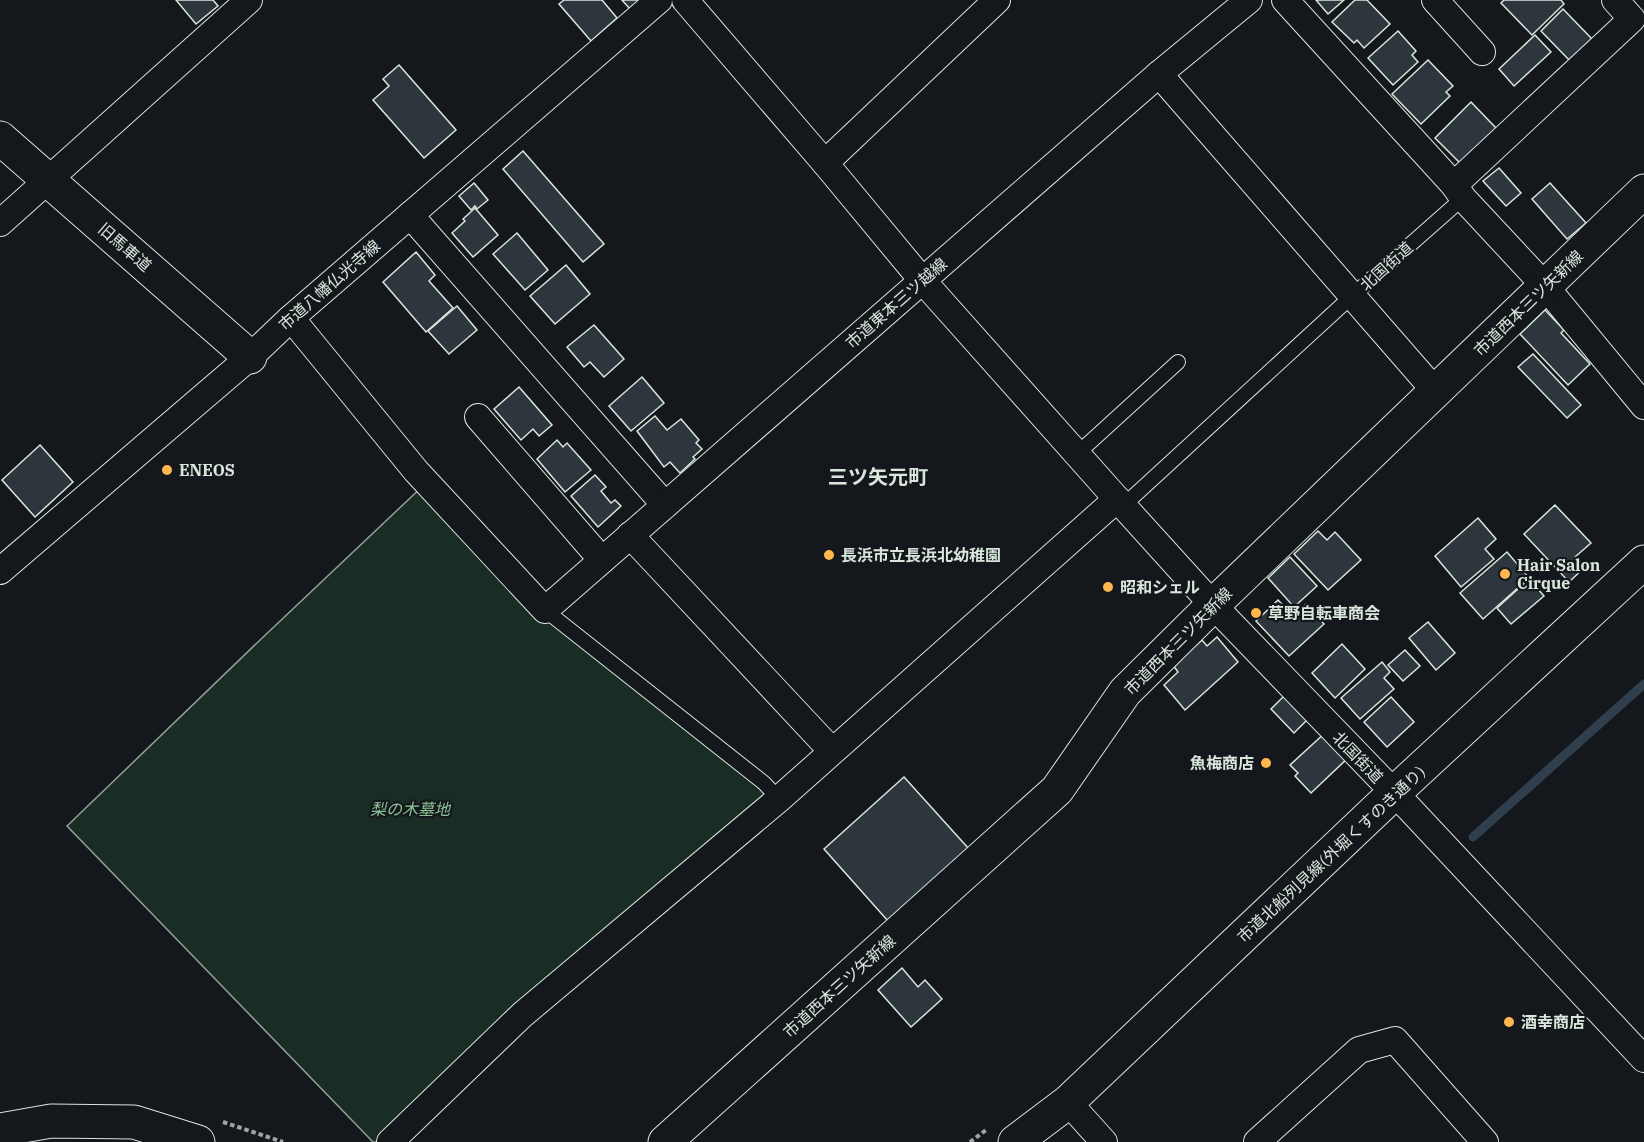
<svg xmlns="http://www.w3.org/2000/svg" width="1644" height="1142" viewBox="0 0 1644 1142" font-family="'IBM Plex Serif','Noto Sans JP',serif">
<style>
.green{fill:#1a2d24;stroke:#939e99;stroke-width:1.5}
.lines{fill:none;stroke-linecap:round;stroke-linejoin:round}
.stream{stroke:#2f3f4d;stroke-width:9}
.building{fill:#2c363c;stroke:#d8e6dc;stroke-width:1.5}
.service-casing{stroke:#d8e6dc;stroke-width:16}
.minor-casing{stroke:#d8e6dc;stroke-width:28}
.tertiary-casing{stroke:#d8e6dc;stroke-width:35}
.path{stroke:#9da8a2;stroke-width:4;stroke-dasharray:4.5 3;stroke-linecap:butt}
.service{stroke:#14181c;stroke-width:14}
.minor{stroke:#14181c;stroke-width:26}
.tertiary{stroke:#14181c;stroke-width:33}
.poi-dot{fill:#ffb74d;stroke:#14181c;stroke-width:2}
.labels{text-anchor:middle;stroke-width:4.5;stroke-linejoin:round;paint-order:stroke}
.street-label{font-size:16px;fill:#d8e6dc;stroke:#14181c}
.poi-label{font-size:16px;font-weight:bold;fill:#d8e6dc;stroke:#14181c;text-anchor:start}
.park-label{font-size:16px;font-style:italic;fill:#8ac095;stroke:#14181c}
.quarter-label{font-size:20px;font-weight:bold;fill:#d8e6dc;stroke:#14181c}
</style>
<rect width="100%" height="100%" fill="#14181c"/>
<polygon class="green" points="426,483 529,603 773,799 381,1142 373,1142 67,826 259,641"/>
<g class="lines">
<polyline class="stream" points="1473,837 1644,684"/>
</g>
<g class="building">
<polygon points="176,0 213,0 218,6 196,24"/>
<polygon points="564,0 602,0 617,18 591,41 559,4"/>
<polygon points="622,0 641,0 630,9"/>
<polygon points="1316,0 1344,0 1328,14"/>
<polygon points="1355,0 1367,0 1390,24 1364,48 1357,40 1354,43 1332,22"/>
<polygon points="1504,0 1561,0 1564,4 1532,35 1501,3"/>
<polygon points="1563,9 1593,40 1571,62 1541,31"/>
<polygon points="1398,31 1416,51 1412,55 1418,62 1393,85 1368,58"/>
<polygon points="1535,35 1551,52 1514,86 1499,69"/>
<polygon points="1428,60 1453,86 1446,92 1450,96 1421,124 1392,94"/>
<polygon points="399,65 456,130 424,158 373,100 389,86 383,79"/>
<polygon points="1471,102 1496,128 1460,163 1435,138"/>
<polygon points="523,151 604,244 583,262 503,169"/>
<polygon points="1499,168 1521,193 1506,206 1483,181"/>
<polygon points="474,183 488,200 477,209 475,206 471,210 459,196"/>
<polygon points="1550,183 1586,223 1567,239 1532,199"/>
<polygon points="475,208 498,235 473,257 452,233 465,221 463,219"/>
<polygon points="517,233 548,270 525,290 493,254"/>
<polygon points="416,252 435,275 429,281 453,308 426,332 383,282"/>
<polygon points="566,265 590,294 555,324 530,296"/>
<polygon points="457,306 477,330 449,354 428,331"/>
<polygon points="1545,310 1564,330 1561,333 1590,364 1568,385 1520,334"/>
<polygon points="594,325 624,359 604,377 590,362 584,367 567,347"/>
<polygon points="1533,354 1581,405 1567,418 1518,367"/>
<polygon points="642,377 664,403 631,431 609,406"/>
<polygon points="519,387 552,425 539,436 533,429 521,440 494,409"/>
<polygon points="655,416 667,430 681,419 699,440 696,443 702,449 693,457 695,459 680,473 670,462 664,467 637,431"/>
<polygon points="557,440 563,447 567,443 591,470 565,492 537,459"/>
<polygon points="40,445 73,482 35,517 2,480"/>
<polygon points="595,475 606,487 601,491 611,503 615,500 621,506 598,527 571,496"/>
<polygon points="1555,505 1591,543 1575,557 1585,567 1569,582 1524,534"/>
<polygon points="1478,518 1496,539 1485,549 1494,559 1461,587 1435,556"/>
<polygon points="1318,531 1327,540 1335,532 1361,560 1328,590 1294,554"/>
<polygon points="1507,552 1529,578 1483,619 1460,593"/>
<polygon points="1290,557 1317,586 1294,607 1268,578"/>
<polygon points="1529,579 1544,596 1511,624 1497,608"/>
<polygon points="1278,600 1293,616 1306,604 1324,624 1289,656 1256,621"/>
<polygon points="1428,622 1455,653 1436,670 1409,638"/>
<polygon points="1217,637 1238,662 1185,710 1164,685 1178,672 1173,665 1202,640 1207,646"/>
<polygon points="1342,644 1365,669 1335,698 1312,673"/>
<polygon points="1405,650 1420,666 1403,681 1388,665"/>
<polygon points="1382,662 1390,672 1384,678 1394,689 1360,719 1341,698"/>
<polygon points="1287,693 1310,717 1294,733 1271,709"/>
<polygon points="1391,697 1414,722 1387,747 1364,722"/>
<polygon points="1327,731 1350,756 1311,793 1295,776 1298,773 1290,765"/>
<polygon points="904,777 969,849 888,921 824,849"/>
<polygon points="902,968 918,987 925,980 942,999 911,1027 878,990"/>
</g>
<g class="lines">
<g class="service-casing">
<g id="service">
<polyline points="1077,454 1178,362"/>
<polyline points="1123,506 1352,296 1463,198"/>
<polyline points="545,610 764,783 779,799"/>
</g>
</g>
<g class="minor-casing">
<g id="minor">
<polyline points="685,0 825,163 922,280 1117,499 1213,605 1408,807 1644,1059"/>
<polyline points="1285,0 1454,185 1463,198 1545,286 1644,406"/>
<polyline points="1435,0 1482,52"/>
<polyline points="1159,74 1436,392"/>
<polyline points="825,163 997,0"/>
<polyline points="1454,185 1632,19 1615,0"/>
<polyline points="410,215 665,505"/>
<polyline points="0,223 249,0"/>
<polyline points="291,318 416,471 545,610 1159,74 1249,0"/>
<polyline points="478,417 602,560"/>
<polyline points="630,535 832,751"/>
<polyline points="0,571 250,357 291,318 659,0"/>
<polyline points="1068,1102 1104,1142"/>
<polyline points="390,1142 522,1015 779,799 1117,499"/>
<polyline points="1257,1142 1359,1050 1395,1040 1485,1142"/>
</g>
</g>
<g class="tertiary-casing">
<g id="tertiary">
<polyline points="0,138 250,357"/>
<polyline points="0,1130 51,1121 134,1122 198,1142"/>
<polyline points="665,1142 1057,790 1125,692 1213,605 1644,191"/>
<polyline points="1015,1142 1068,1102 1394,793 1644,562"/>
</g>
</g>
<g class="path">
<polyline points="223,1122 283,1142"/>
<polyline points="970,1142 986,1130"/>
</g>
<use href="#service" class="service"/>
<use href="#minor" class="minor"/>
<use href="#tertiary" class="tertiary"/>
</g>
<g class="poi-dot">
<circle cx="167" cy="470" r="6"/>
<circle cx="829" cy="555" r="6"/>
<circle cx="1505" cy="574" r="6"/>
<circle cx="1108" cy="587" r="6"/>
<circle cx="1256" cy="613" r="6"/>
<circle cx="1266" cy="763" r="6"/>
<circle cx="1509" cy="1022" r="6"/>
</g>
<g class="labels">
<g class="street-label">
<text transform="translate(125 247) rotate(41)" y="6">旧馬車道</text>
<text transform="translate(1386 266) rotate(-42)" y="6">北国街道</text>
<text transform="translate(329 285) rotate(-41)" y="6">市道八幡仏光寺線</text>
<text transform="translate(896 303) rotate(-41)" y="6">市道東本三ツ越線</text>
<text transform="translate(1528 303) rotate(-44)" y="6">市道西本三ツ矢新線</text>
<text transform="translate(1178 641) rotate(-45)" y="6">市道西本三ツ矢新線</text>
<text transform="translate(1358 757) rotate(46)" y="6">北国街道</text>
<text transform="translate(1331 854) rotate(-43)" y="6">市道北船列見線(外堀くすのき通り)</text>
<text transform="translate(839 986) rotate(-42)" y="6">市道西本三ツ矢新線</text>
</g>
<g class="poi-label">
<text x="179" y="476">ENEOS</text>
<text x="841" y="561">長浜市立長浜北幼稚園</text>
<text x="1517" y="571">Hair Salon<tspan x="1517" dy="18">Cirque</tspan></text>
<text x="1120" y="593">昭和シェル</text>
<text x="1268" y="619">草野自転車商会</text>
<text x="1254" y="769" text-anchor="end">魚梅商店</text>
<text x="1521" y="1028">酒幸商店</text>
</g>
<g class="park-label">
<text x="410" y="815">梨の木墓地</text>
</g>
<g class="quarter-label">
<text x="878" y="484">三ツ矢元町</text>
</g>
</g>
</svg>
